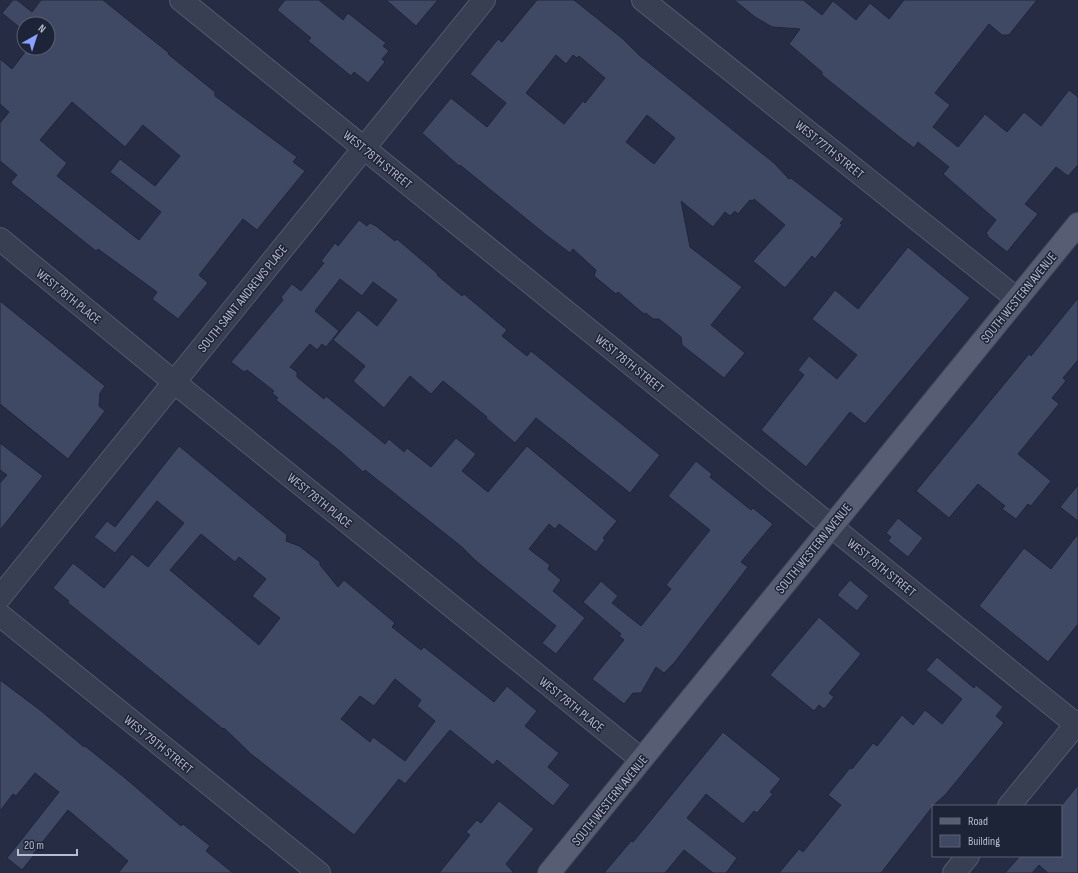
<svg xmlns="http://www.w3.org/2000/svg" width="1078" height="873" viewBox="0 0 1078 873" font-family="'Sofia Sans Condensed',sans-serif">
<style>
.building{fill:#404964;stroke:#20263a;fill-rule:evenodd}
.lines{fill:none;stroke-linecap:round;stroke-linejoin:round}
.minor-casing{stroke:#545a6d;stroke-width:24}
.major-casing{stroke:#43485c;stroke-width:24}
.minor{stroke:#393f53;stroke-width:22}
.major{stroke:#575e73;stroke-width:22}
.labels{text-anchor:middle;stroke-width:3;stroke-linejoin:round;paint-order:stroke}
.street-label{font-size:13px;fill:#b6bbcd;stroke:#1e2438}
</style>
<rect width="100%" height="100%" fill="#252c43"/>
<g class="building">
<path d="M13 0H17L32 12 41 0H103L169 53 168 54 215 92V96L297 157 293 162 305 171 257 230 243 219 199 275 208 283 178 319 152 299 157 292 98 249 96 251 13 185 11 182 17 175 0 161V123L9 112 0 104V59L12 69 28 48H48V24H24V31L2 13ZM72 102 125 147 143 125 180 156 155 186 120 159 110 172 161 212 139 240 57 176 67 163 40 140Z"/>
<polygon points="285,0 319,0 343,20 348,13 386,43 383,46 389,51 382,59 385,62 368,83 354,72 351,76 308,41 311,38 277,10"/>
<polygon points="386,0 438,0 416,26"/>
<path d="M537 0H574L623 39 639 55 774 163 789 179 791 178 844 219 840 223 842 225 815 259 812 256 785 288 753 261 785 225 754 199 752 201 750 200 738 214 735 211 730 216 725 212 713 227 681 201 690 247 742 287 711 325 745 353 724 378 682 345 681 337 659 319H653L646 313 644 314 618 292 616 294 594 276 596 270 573 249 570 253 545 234 460 165 459 166 422 133 451 98 487 127 506 103 470 74 498 39 502 42ZM556 55 566 64 573 55 577 58 579 56 605 78 585 103 583 101 564 124 526 93ZM647 115 675 138 654 164 626 142Z"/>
<polygon points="734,0 803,0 822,15 833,1 856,20 870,3 889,19 904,0 1037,0 1009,35 1002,35 989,24 935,93 950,105 933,127 958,147 985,114 1007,132 1024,112 1041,126 1069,90 1078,97 1078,165 1068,176 1056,167 1025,204 1038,214 1007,252 987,236 988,235 986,233 996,220 943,174 949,167 918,142 914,148 897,135 822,75 822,72 789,44 800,29 772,27 755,17"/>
<polygon points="359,220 367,226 370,223 376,226 395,241 397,239 438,274 437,275 462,296 464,294 507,330 502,336 527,356 531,351 660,455 630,493 536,418 515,443 486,418 487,417 443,381 431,394 410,376 384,408 353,381 365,366 333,340 358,310 377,326 397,300 373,282 362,296 340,279 315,311 339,331 326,347 322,344 317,350 310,344 290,367 297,372 297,377 324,399 326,396 385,444 389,439 404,452 407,448 431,467 456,438 476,454 462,471 488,492 527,446 617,521 603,538 605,540 596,552 559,524 555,529 549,524 529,549 550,565 548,569 561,580 553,591 585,618 556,654 542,643 556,626 476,561 462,547 365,470 363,472 342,453 276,400 278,398 272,393 274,391 247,370 244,372 231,362 283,300 281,297 292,284 301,291 324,263 321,261 335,243 338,246"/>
<polygon points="908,247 970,298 865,424 850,412 806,467 761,430 804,375 798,370 809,356 837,379 857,355 812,319 835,290 858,309"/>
<polygon points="1078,298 1078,360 1063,378 1066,381 1052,398 1059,404 1018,454 1051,481 1031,506 1028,504 1016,519 1002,509 1005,506 978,484 949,518 916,491 1029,354 1031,356"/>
<polygon points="0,301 105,386 100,393 99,406 105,411 68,459 0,404"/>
<polygon points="0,443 43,476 0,530 0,483 7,475 0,470"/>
<path d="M179 446 287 535 286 541 299 546 320 562V565L338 587 344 580 395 623 392 627 421 650 424 647 494 702 507 686 537 711 525 726 559 753 548 767 570 785 553 806 497 760 493 765 450 730 405 784 399 779 354 835 251 754 224 728 223 729 67 602 69 601 53 588 73 563 104 588 132 554 148 567 184 523 157 501 115 553 94 537 107 521 115 527ZM201 534 235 562 239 557 266 579 252 596 280 618 259 645 170 570ZM395 679 421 700 417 706 435 721 405 761 373 737 370 742 341 719 360 696 374 706Z"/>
<polygon points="696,461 712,474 710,477 751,510 753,508 773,524 741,562 748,567 674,663 664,673 656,667 641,693 633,693 624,704 592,679 624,640 619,636 621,634 583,602 601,581 618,596 612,603 641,626 671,589 666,585 710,530 668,496"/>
<polygon points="1078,485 1078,521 1060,507"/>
<polygon points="898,518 923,538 908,557 888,541 891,537 886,533"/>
<polygon points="1078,534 1078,624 1048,662 979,606 1024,548 1051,569"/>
<polygon points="850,580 869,596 857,611 837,595"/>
<polygon points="819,617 861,654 829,693 834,697 824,709 819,705 814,711 770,675"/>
<polygon points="937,657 974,688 976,685 1003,707 996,716 1004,723 946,794 933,806 881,873 779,873 799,849 803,852 841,805 828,795 850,768 852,769 873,743 877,746 902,715 913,725 925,710 942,724 962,699 926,670"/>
<polygon points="0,680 40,710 84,747 85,746 125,778 181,826 183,824 210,846 206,851 233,873 118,873 128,861 68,810 33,854 34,855 22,870 7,858 59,792 35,773 16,796 13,794 0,811"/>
<polygon points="723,732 781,779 770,792 773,794 757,813 754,811 743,824 706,794 687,818 737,858 726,873 713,873 684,850 665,873 604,873 631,841 633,842"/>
<polygon points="1078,785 1078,873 1048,873 1039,865 1032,873 1005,873 1020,856 1061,856 1061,806"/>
<polygon points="499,801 534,829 506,864 514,873 439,873 470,835 466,832 477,820 481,823"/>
</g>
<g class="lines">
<g class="minor-casing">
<g id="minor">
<polyline points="181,0 1078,726"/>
<polyline points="643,0 1017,299"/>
<polyline points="0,239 174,382 641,759"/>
<polyline points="0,597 484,0"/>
<polyline points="0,615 319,873"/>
<polyline points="1009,806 1078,722"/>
<polyline points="954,873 968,856"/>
</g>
</g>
<g class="major-casing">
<polyline id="major" points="549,873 1078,224"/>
</g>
<use href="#minor" class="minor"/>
<use href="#major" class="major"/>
</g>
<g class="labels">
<g class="street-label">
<text transform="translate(830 149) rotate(39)" y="5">WEST 77TH STREET</text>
<text transform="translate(378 159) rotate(39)" y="5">WEST 78TH STREET</text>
<text transform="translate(69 296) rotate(39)" y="5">WEST 78TH PLACE</text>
<text transform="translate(1018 297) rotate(-51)" y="5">SOUTH WESTERN AVENUE</text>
<text transform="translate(242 298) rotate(-51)" y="5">SOUTH SAINT ANDREWS PLACE</text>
<text transform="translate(630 363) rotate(39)" y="5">WEST 78TH STREET</text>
<text transform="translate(320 500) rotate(39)" y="5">WEST 78TH PLACE</text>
<text transform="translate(813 548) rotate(-51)" y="5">SOUTH WESTERN AVENUE</text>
<text transform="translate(882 567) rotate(39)" y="5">WEST 78TH STREET</text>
<text transform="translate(572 704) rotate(39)" y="5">WEST 78TH PLACE</text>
<text transform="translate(159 744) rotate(39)" y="5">WEST 79TH STREET</text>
<text transform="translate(609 800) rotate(-51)" y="5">SOUTH WESTERN AVENUE</text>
</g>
</g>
<rect x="932" y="805" width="130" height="52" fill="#1e2438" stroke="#5b6074"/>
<rect x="940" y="818" width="20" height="6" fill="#575e73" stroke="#5b6074"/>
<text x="968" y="825" font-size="12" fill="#b6bbcd">Road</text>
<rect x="940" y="835" width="20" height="12" fill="#404964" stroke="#5b6074"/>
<text x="968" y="845" font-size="12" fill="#b6bbcd">Building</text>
<g transform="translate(36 36) rotate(39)"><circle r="19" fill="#1e2438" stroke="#5b6074"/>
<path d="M0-3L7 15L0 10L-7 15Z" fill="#89a1ff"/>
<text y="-6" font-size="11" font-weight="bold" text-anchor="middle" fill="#b6bbcd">N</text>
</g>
<path d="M18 849v6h59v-6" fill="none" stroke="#b6bbcd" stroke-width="2"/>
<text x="24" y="849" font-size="12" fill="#b6bbcd" stroke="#1e2438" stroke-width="3" paint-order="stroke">20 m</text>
</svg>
